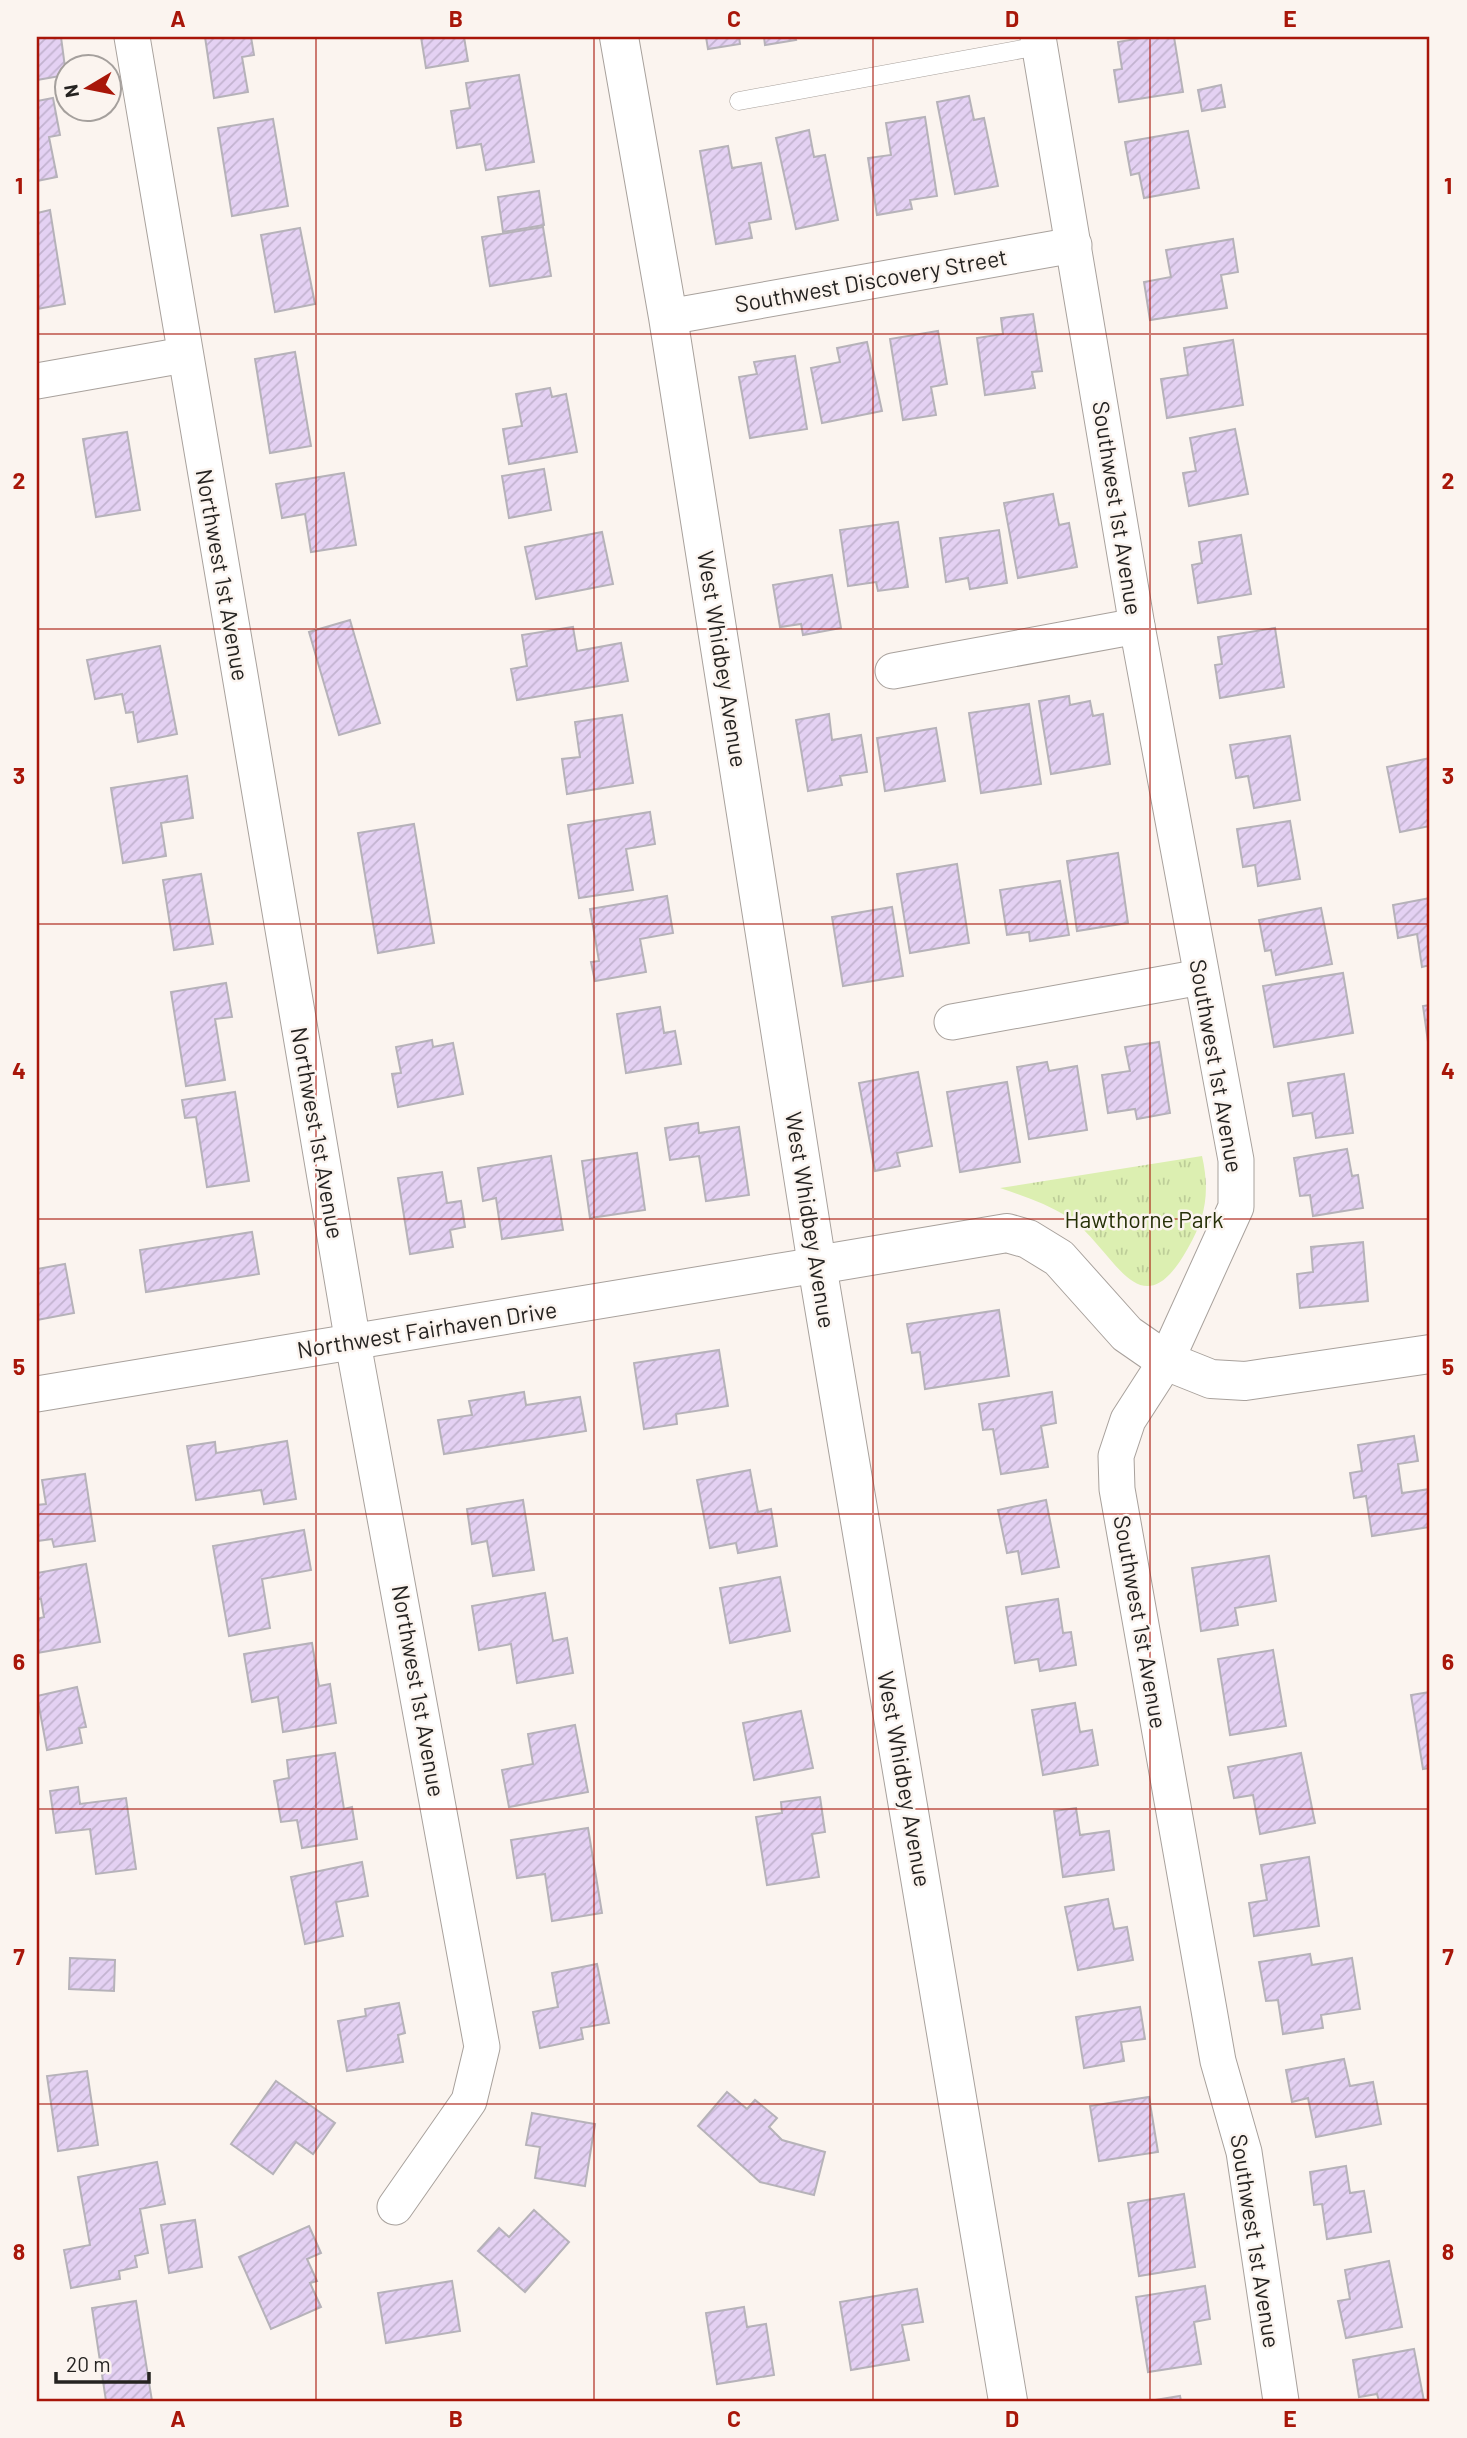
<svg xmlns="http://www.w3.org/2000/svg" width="1467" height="2438" viewBox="0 0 1467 2438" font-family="Barlow,sans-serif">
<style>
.park{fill:url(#park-tufts)}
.building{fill:url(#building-hatch);stroke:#b6b2b9;stroke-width:2}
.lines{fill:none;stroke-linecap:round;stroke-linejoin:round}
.lane-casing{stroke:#a8a19c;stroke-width:19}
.street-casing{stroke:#a8a19c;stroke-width:37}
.secondary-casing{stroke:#a8a19c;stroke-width:40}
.lane{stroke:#fff;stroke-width:18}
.street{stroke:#fff;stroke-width:35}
.secondary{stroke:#fff;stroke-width:38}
.grid{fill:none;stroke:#a81609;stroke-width:2;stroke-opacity:0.55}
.labels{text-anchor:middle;stroke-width:5;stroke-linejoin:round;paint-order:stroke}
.street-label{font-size:23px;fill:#252321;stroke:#fbf4ef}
.park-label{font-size:23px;fill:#263007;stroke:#fbf4ef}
.neatline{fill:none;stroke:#a81609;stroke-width:2.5}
.grid-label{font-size:23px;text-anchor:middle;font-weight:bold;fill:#a81609}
</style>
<defs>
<pattern id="park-tufts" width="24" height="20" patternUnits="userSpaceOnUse" patternTransform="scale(1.75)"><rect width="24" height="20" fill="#dcefb1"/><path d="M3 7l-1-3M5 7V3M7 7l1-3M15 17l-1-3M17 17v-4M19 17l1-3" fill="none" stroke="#bdcd98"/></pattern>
<pattern id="building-hatch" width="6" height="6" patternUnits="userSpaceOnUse" patternTransform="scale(1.75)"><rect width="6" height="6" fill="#e4d1f3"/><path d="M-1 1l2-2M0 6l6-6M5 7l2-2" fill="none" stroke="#c3b3d0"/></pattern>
</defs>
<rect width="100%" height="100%" fill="#fbf4ef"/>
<path class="park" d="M1202 1156C1210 1191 1206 1217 1188 1248 1139 1336 1115 1248 1069 1218 1048 1204 1023 1196 1000 1188Z"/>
<g class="building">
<polygon points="37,37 61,37 66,75 37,80"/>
<polygon points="205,37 251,37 254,55 242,57 248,92 214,98"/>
<polygon points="421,37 464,37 468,61 426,68"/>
<polygon points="706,37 739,37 740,44 708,49"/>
<polygon points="764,37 795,37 796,40 765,45"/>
<polygon points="1147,37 1174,37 1183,92 1119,102 1114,70 1122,69 1118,42"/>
<polygon points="519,75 534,162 486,170 481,144 457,148 451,111 470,108 466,83"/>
<polygon points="1221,85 1225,107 1202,111 1198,90"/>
<polygon points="969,96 974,120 984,118 998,186 955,194 937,102"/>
<polygon points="53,98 60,135 49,137 57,177 37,181 37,101"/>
<polygon points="925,117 937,196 910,200 912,209 877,215 868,158 891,155 886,123"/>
<polygon points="273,119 288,206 232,216 218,128"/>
<polygon points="809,130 814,157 825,155 838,220 796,229 776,138"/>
<polygon points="1188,131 1199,188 1144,198 1139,173 1131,175 1125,142"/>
<polygon points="728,146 732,168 761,163 771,219 749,223 752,238 716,244 700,151"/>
<polygon points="539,191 544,225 503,232 498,197"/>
<polygon points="50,210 65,304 37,309 37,213"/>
<polygon points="543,227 551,276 490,286 482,237"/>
<polygon points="300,228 315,304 275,312 261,235"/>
<polygon points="1233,239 1238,272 1221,275 1227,308 1150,320 1144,282 1171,277 1166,250"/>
<polygon points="1033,314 1042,371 1032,372 1035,388 985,395 977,338 1003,334 1001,318"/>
<polygon points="938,331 947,384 931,387 936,415 903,420 890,339"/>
<polygon points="1233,340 1243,405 1167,418 1161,379 1188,375 1184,348"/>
<polygon points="867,342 882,411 822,423 811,368 840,362 837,348"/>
<polygon points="295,352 311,446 270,453 255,359"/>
<polygon points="795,356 807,429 750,438 739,377 757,374 754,362"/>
<polygon points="550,388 552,397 566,394 577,452 509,464 503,429 522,426 516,394"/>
<polygon points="1235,429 1248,494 1189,506 1183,473 1196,471 1190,438"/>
<polygon points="127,432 140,510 96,517 83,439"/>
<polygon points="544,469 551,510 509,518 502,476"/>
<polygon points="344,473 356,545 311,552 305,514 282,518 276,484"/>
<polygon points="1053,494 1059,525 1069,523 1077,567 1018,578 1004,503"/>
<polygon points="898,522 908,587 878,591 876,582 848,586 840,530"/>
<polygon points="999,530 1007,583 970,589 968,578 946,582 940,538"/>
<polygon points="602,532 613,584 536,599 525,547"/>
<polygon points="1241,535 1251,594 1198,603 1192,565 1202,563 1199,542"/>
<polygon points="832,575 841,628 803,635 801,624 780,627 773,585"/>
<polygon points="350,620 380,723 339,735 309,632"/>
<polygon points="573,627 577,651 621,643 628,681 517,700 511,669 527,666 522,635"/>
<polygon points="1275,628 1284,687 1220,698 1215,665 1222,664 1218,637"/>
<polygon points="160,646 177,734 138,742 133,712 126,713 122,694 95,699 87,660"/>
<polygon points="1069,696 1070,705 1090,701 1093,716 1103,714 1110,764 1051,774 1039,701"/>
<polygon points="1029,704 1041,784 981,793 969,713"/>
<polygon points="829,714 832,740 861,735 867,772 840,776 842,785 808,791 796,720"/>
<polygon points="622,715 633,783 567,794 562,759 580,757 575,722"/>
<polygon points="936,728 945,781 885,791 877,738"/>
<polygon points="1290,736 1300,800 1254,808 1248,776 1236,778 1230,745"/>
<polygon points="1430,758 1430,826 1400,832 1387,767"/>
<polygon points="187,776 193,818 161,823 166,856 123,863 111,788"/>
<polygon points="650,812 655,844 626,849 633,890 579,898 568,825"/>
<polygon points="1290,821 1300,879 1258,886 1255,865 1243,867 1237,829"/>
<polygon points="414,824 434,943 378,953 358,833"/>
<polygon points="1118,853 1128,923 1077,931 1067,861"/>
<polygon points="957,864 969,943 910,953 897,874"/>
<polygon points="201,874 213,944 174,950 163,880"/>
<polygon points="1060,881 1069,935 1030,941 1029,932 1007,935 1000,890"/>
<polygon points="667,896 673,933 640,939 646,972 595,981 591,962 599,961 590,909"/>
<polygon points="1430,898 1430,965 1422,967 1417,934 1398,938 1393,905"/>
<polygon points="892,907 903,976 843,986 832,917"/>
<polygon points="1321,908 1332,964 1276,975 1271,950 1265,951 1259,920"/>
<polygon points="1343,973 1353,1033 1274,1047 1263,986"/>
<polygon points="226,983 232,1017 215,1019 225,1080 186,1086 171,992"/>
<polygon points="1430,1005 1430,1056 1423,1006"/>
<polygon points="660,1007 664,1033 675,1031 681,1064 626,1073 617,1014"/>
<polygon points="432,1040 433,1047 453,1043 463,1094 398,1107 392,1074 401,1073 396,1047"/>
<polygon points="1159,1042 1170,1113 1137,1119 1135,1109 1108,1113 1102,1075 1130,1071 1125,1047"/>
<polygon points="1047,1062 1049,1071 1077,1066 1087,1130 1029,1139 1017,1067"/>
<polygon points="918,1072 932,1146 897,1153 900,1166 875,1171 859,1083"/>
<polygon points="1344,1074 1353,1133 1316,1138 1312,1113 1293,1116 1288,1083"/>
<polygon points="1007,1082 1020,1162 960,1172 947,1092"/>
<polygon points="235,1092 249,1181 207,1187 196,1117 185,1118 182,1100"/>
<polygon points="698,1123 699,1133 739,1127 749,1195 706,1201 699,1156 670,1160 665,1128"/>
<polygon points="1347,1149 1352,1176 1358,1175 1363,1208 1313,1216 1310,1195 1300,1196 1294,1158"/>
<polygon points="637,1153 645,1210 590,1218 582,1161"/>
<polygon points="551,1156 563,1230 502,1239 496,1198 483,1201 478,1168"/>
<polygon points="442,1172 447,1203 461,1201 465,1227 450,1230 453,1247 410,1254 398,1178"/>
<polygon points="252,1232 259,1274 146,1292 140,1250"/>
<polygon points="1363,1242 1368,1301 1300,1308 1297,1274 1313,1272 1311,1247"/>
<polygon points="65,1264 74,1313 37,1320 37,1269"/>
<polygon points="999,1310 1009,1376 925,1389 920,1352 912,1353 907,1324"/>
<polygon points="719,1350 728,1406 676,1414 677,1424 644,1429 634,1363"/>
<polygon points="524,1392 526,1405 580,1397 586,1431 444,1454 438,1420 472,1415 469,1401"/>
<polygon points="1052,1392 1056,1423 1041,1426 1048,1467 1001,1474 993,1429 983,1430 979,1404"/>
<polygon points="1414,1436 1418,1461 1398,1464 1402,1493 1430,1489 1430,1527 1372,1536 1366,1496 1354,1498 1350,1473 1362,1471 1358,1445"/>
<polygon points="287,1441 296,1499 264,1504 261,1490 196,1500 187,1446 215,1442 216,1453"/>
<polygon points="750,1470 758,1512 771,1509 777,1546 738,1553 736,1543 710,1548 697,1480"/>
<polygon points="85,1474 95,1541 54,1547 52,1539 37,1541 37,1505 46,1504 42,1480"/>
<polygon points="523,1500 534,1570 493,1576 487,1541 472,1544 467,1509"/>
<polygon points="1046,1500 1059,1567 1022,1574 1018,1551 1007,1553 998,1510"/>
<polygon points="304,1530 311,1570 262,1579 270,1628 229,1636 213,1546"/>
<polygon points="1269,1556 1276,1601 1235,1608 1238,1625 1201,1631 1192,1568"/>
<polygon points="86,1564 100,1642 37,1653 37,1619 44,1617 41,1599 37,1599 37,1573"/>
<polygon points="780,1577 790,1631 730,1643 720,1588"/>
<polygon points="545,1593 553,1641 567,1638 573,1673 517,1683 511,1644 479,1650 472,1606"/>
<polygon points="1058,1599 1063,1633 1071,1632 1076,1665 1040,1671 1038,1659 1015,1663 1006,1607"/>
<polygon points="312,1643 319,1686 330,1684 336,1723 283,1732 278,1697 252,1702 244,1654"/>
<polygon points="1273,1650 1286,1726 1230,1735 1218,1659"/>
<polygon points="77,1687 86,1727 79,1728 82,1743 47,1750 37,1696"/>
<polygon points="1430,1692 1430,1768 1423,1769 1411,1695"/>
<polygon points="1075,1703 1080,1732 1092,1730 1098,1765 1043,1775 1032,1710"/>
<polygon points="801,1711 813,1768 754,1780 743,1723"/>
<polygon points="575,1725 588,1792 509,1807 502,1770 533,1764 528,1734"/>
<polygon points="335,1753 344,1809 352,1807 357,1839 302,1848 297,1820 281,1822 274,1781 289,1778 287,1760"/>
<polygon points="1301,1753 1315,1823 1260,1834 1253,1795 1234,1798 1228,1767"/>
<polygon points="78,1787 80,1804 126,1798 136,1869 96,1874 90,1829 56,1833 50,1791"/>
<polygon points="820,1797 825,1832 812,1834 819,1877 767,1885 756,1817 782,1813 781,1802"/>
<polygon points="1076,1808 1080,1835 1109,1831 1114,1870 1063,1877 1054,1811"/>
<polygon points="588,1828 602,1913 552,1921 545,1874 517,1878 511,1840"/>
<polygon points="1309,1857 1319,1926 1254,1936 1249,1903 1267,1900 1261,1865"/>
<polygon points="362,1862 368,1896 336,1902 343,1936 305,1944 291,1877"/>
<polygon points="1108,1899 1114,1929 1127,1927 1133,1960 1078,1970 1065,1907"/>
<polygon points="1310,1954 1312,1965 1352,1958 1360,2009 1321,2015 1323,2028 1283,2034 1278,2000 1266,2001 1259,1962"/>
<polygon points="70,1958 115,1960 114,1991 69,1989"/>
<polygon points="597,1964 609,2023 581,2028 583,2039 540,2048 533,2012 558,2007 552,1973"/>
<polygon points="399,2003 405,2033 398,2035 403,2062 347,2071 338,2021 366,2016 365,2009"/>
<polygon points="1140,2007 1145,2039 1121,2042 1124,2061 1084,2068 1076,2017"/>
<polygon points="1344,2059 1350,2086 1373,2082 1381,2124 1316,2137 1308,2098 1292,2102 1286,2070"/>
<polygon points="87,2071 98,2145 58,2151 47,2076"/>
<polygon points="276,2081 335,2123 313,2154 296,2142 273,2174 231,2144"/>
<polygon points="727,2092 747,2109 755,2100 777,2118 769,2127 782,2140 825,2152 814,2195 760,2182 698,2126"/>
<polygon points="1149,2097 1158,2152 1099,2161 1090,2106"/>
<polygon points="532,2113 595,2124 585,2186 535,2178 540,2147 526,2145"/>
<polygon points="157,2162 165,2204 140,2209 148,2253 135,2256 137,2267 119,2271 120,2279 71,2288 64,2250 90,2245 78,2177"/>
<polygon points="1346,2166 1350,2193 1364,2191 1371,2232 1327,2239 1322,2204 1314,2205 1310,2172"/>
<polygon points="1184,2194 1195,2267 1139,2276 1128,2203"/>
<polygon points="534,2210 569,2242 525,2292 478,2251 499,2228 509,2237"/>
<polygon points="195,2220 202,2267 169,2273 161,2225"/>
<polygon points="309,2226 321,2253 307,2259 317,2281 310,2283 321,2307 271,2329 239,2257"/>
<polygon points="1389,2261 1402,2327 1346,2338 1338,2301 1350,2299 1345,2270"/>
<polygon points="452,2281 460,2331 386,2343 378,2293"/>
<polygon points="1205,2286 1210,2319 1194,2322 1201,2364 1148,2372 1136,2297"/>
<polygon points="917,2289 923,2322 902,2325 909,2360 851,2370 840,2302"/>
<polygon points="136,2301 152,2401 106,2401 92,2308"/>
<polygon points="744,2307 747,2327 766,2324 774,2375 717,2384 706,2313"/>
<polygon points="1414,2349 1424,2401 1379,2401 1377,2394 1359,2397 1353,2360"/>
<polygon points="1180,2396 1181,2401 1149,2401"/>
</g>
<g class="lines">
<g class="lane-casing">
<polyline id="lane" points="739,101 1039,46"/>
</g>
<g class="street-casing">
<g id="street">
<polyline points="132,37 353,1343 482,2047 469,2101 395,2207"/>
<polyline points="1038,37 1137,626 1236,1160 1236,1207 1166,1361 1128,1420 1116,1456 1117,1489 1218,2061 1244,2152 1281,2401"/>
<polyline points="668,317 1074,245"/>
<polyline points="37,381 184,355"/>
<polyline points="893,671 1137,626"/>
<polyline points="952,1022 1201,977"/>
<polyline points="37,1394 817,1265"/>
</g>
</g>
<g class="secondary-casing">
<g id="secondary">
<polyline points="619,37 668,317 817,1265 1008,2401"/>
<polyline points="817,1265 1007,1233 1028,1239 1059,1258 1127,1334 1166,1361 1211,1379 1245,1381 1430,1354"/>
</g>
</g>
<use href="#lane" class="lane"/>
<use href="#street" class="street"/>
<use href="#secondary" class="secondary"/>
</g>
<path class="grid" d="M316 37V2401M594 37V2401M873 37V2401M1150 37V2401M37 334H1430M37 629H1430M37 924H1430M37 1219H1430M37 1514H1430M37 1809H1430M37 2104H1430"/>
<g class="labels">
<g class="street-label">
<text transform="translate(871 281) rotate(-10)" y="8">Southwest Discovery Street</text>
<text transform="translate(1117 508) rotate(81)" y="8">Southwest 1st Avenue</text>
<text transform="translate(222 575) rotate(80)" y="8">Northwest 1st Avenue</text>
<text transform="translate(722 659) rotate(81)" y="8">West Whidbey Avenue</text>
<text transform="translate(1216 1066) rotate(80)" y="8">Southwest 1st Avenue</text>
<text transform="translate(317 1133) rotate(80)" y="8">Northwest 1st Avenue</text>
<text transform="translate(810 1220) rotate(81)" y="8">West Whidbey Avenue</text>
<text transform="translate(427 1330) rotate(-9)" y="8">Northwest Fairhaven Drive</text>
<text transform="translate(1140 1622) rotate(80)" y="8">Southwest 1st Avenue</text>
<text transform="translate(418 1691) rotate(80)" y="8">Northwest 1st Avenue</text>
<text transform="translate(904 1779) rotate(80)" y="8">West Whidbey Avenue</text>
<text transform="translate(1255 2241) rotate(81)" y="8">Southwest 1st Avenue</text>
</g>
<g class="park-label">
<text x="1144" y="1228">Hawthorne Park</text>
</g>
</g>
<rect width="1467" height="2438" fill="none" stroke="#fbf4ef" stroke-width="77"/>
<g transform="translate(88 88) rotate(260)"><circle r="33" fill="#fbf4ef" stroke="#a5a09d" stroke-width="2"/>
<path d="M0-5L12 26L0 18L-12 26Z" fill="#a81609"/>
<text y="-10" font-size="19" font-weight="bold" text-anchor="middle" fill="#252321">N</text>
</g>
<path d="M56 2372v10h93v-10" fill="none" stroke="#252321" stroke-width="3.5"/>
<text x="66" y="2372" font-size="21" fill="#252321" stroke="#fbf4ef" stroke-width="5" paint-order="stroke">20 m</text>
<rect x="38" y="38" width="1390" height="2362" class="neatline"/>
<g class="grid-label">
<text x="178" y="27">A</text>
<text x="456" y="27">B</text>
<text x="734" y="27">C</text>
<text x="1012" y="27">D</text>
<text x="1290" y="27">E</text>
<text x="19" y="194">1</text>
<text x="1448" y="194">1</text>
<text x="19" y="489">2</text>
<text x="1448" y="489">2</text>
<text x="19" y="784">3</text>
<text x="1448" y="784">3</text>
<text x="19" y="1079">4</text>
<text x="1448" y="1079">4</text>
<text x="19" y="1375">5</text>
<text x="1448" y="1375">5</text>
<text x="19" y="1670">6</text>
<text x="1448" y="1670">6</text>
<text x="19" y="1965">7</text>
<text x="1448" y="1965">7</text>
<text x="19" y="2260">8</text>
<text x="1448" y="2260">8</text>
<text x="178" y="2427">A</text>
<text x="456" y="2427">B</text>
<text x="734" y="2427">C</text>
<text x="1012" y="2427">D</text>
<text x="1290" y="2427">E</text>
</g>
</svg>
